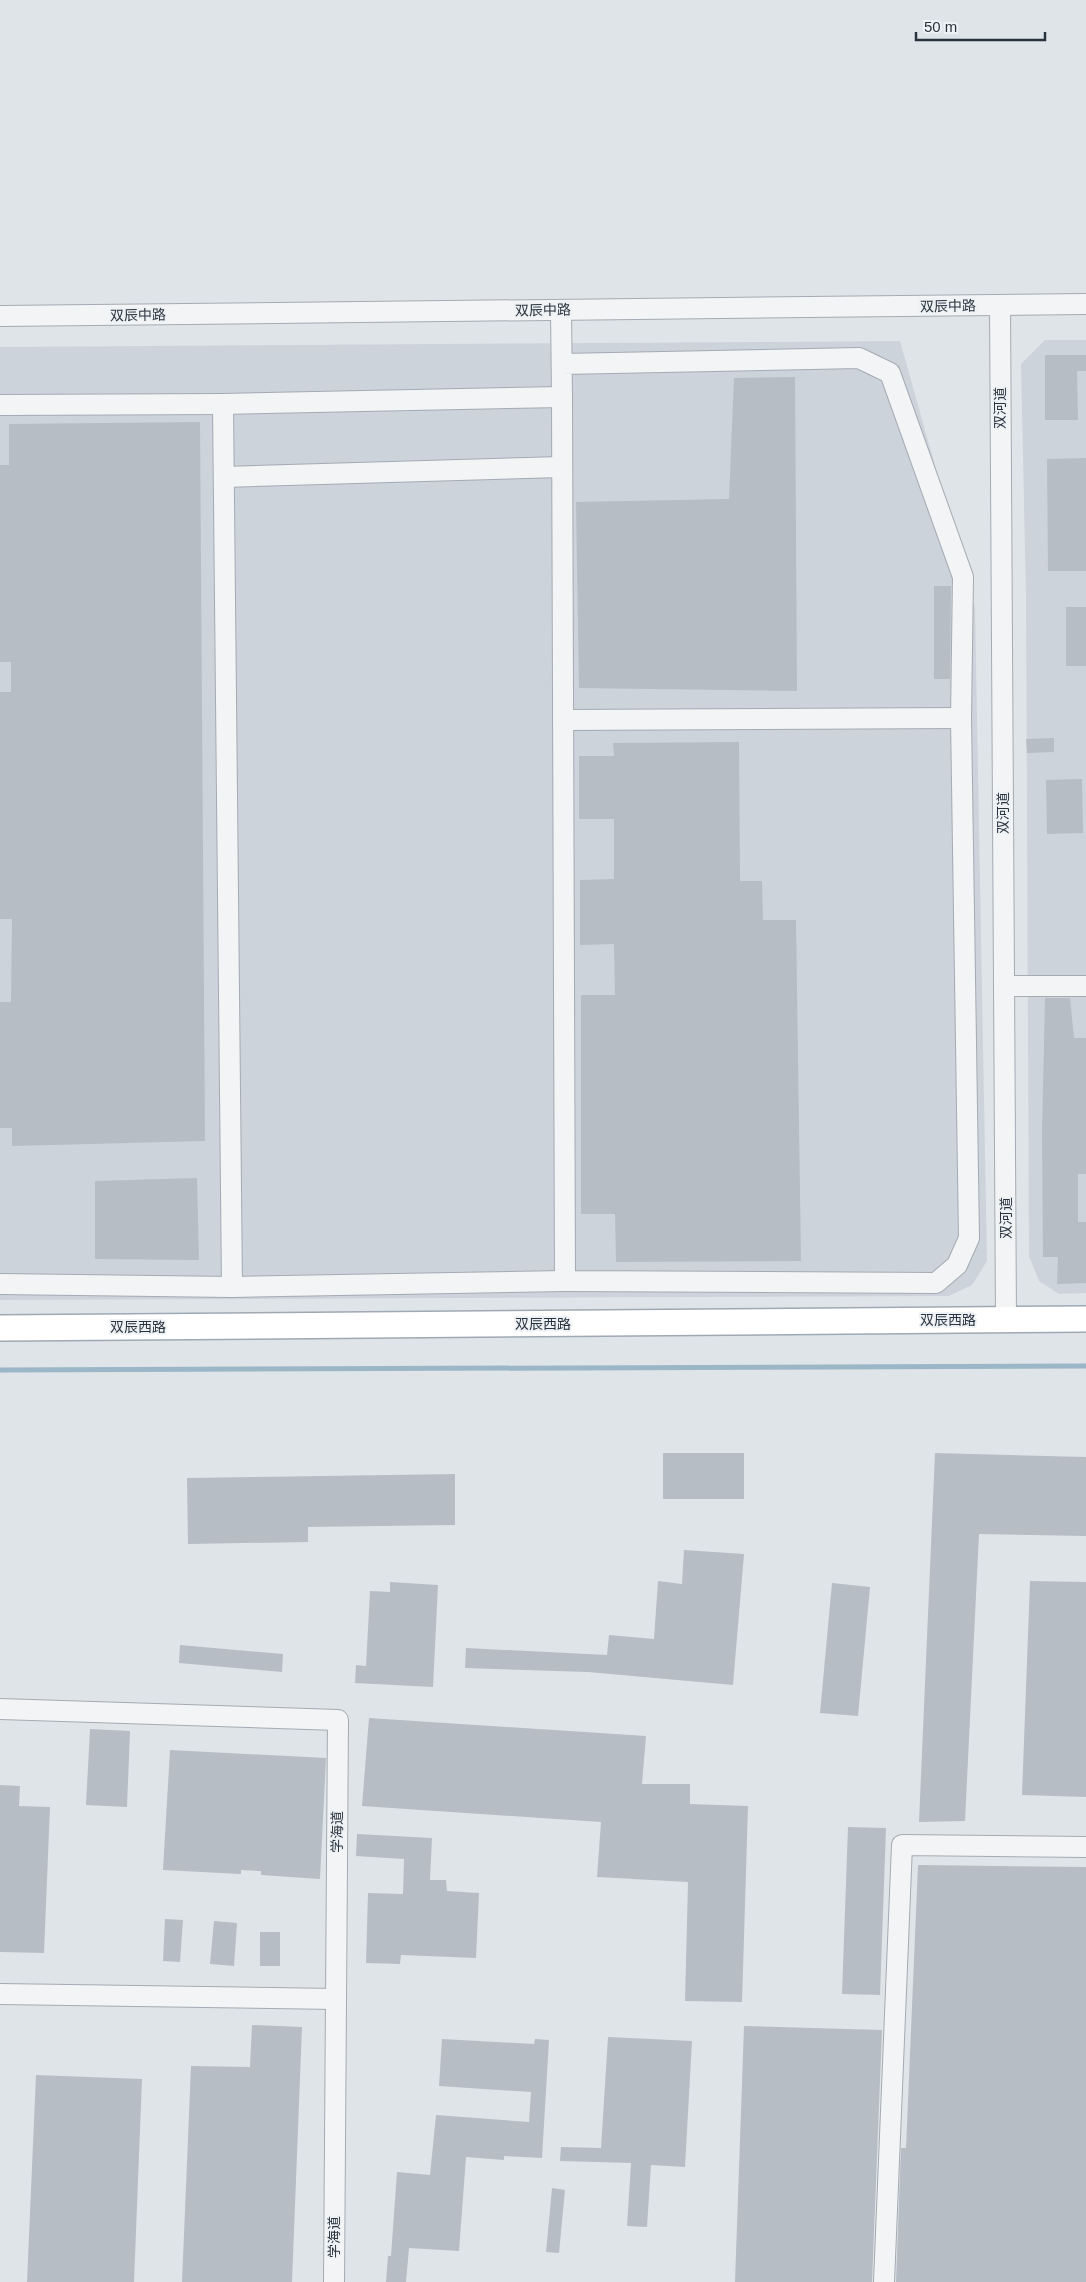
<svg xmlns="http://www.w3.org/2000/svg" width="1086" height="2282" viewBox="0 0 1086 2282" font-family="Helvetica,'Noto Sans SC',sans-serif">
<style>
.built{fill:#cdd3da}
.lines{fill:none;stroke-linecap:round;stroke-linejoin:round}
.stream{stroke:#9bb6c6;stroke-width:5}
.building{fill:#b6bdc4}
.minor-casing{stroke:#a5abb2;stroke-width:22}
.major-casing{stroke:#9fa9b3;stroke-width:28}
.minor{stroke:#f2f4f6;stroke-width:20}
.major{stroke:#fff;stroke-width:25}
.labels{text-anchor:middle;stroke-width:4;stroke-linejoin:round;paint-order:stroke}
.street-label{font-size:14px;fill:#29333e;stroke:#eef2f5}
</style>
<rect width="100%" height="100%" fill="#dfe4e8"/>
<g class="built">
<polygon points="1045,340 1086,340 1086,1293 1059,1294 1039,1281 1029,1256 1026,596 1021,364"/>
<polygon points="900,341 975,608 987,1261 972,1285 949,1296 0,1300 0,347"/>
</g>
<g class="lines">
<polyline class="stream" points="0,1370 1086,1366"/>
</g>
<g class="building">
<polygon points="1045,355 1086,355 1086,371 1077,371 1078,420 1045,420"/>
<polygon points="795,377 797,691 579,688 576,502 729,499 734,378"/>
<polygon points="200,422 205,1141 12,1146 12,1128 0,1128 0,1002 11,1002 12,919 0,919 0,692 11,692 11,662 0,662 0,465 9,465 9,424"/>
<polygon points="1086,458 1086,571 1048,571 1047,459"/>
<polygon points="934,586 951,586 950,679 934,679"/>
<rect x="1066" y="607" width="20" height="59"/>
<polygon points="1054,738 1054,752 1027,753 1026,739"/>
<polygon points="739,742 740,881 762,881 763,920 796,920 801,1261 616,1262 615,1214 581,1214 581,995 615,995 614,944 580,945 580,880 614,879 614,819 579,819 579,756 614,756 613,743"/>
<polygon points="1082,779 1083,833 1047,834 1046,780"/>
<polygon points="1045,998 1070,998 1074,1038 1086,1038 1086,1174 1078,1174 1078,1222 1086,1222 1086,1283 1057,1284 1058,1257 1043,1257 1042,1134"/>
<polygon points="197,1178 199,1260 95,1259 95,1181"/>
<rect x="663" y="1453" width="81" height="46"/>
<polygon points="935,1453 1086,1457 1086,1536 979,1534 965,1821 919,1822"/>
<polygon points="455,1474 455,1525 308,1527 308,1542 188,1544 187,1478"/>
<polygon points="684,1550 744,1554 733,1685 588,1672 465,1668 466,1648 607,1655 609,1635 654,1639 658,1581 682,1584"/>
<polygon points="1030,1581 1086,1582 1086,1797 1022,1795"/>
<polygon points="390,1582 438,1585 433,1687 355,1683 356,1665 366,1666 370,1591 390,1592"/>
<polygon points="832,1583 870,1587 858,1716 820,1713"/>
<polygon points="180,1645 283,1654 282,1672 179,1663"/>
<polygon points="369,1718 646,1736 642,1784 690,1784 690,1804 748,1806 742,2002 685,2001 688,1882 597,1877 601,1822 362,1806"/>
<polygon points="90,1729 130,1731 127,1807 86,1805"/>
<polygon points="170,1750 326,1758 320,1879 261,1875 261,1871 241,1870 241,1874 163,1870"/>
<polygon points="0,1785 20,1786 19,1806 50,1807 44,1953 0,1952"/>
<polygon points="848,1827 886,1828 880,1995 842,1994"/>
<polygon points="357,1834 432,1838 430,1880 446,1880 447,1891 479,1893 476,1958 401,1955 400,1964 366,1963 368,1893 403,1894 404,1859 356,1856"/>
<polygon points="918,1865 1086,1867 1086,2282 896,2282 901,2148 906,2148"/>
<polygon points="165,1919 183,1920 180,1962 163,1961"/>
<polygon points="214,1921 237,1923 234,1966 210,1964"/>
<rect x="260" y="1932" width="20" height="34"/>
<polygon points="252,2025 302,2027 292,2282 182,2282 191,2066 250,2067"/>
<polygon points="744,2026 882,2030 872,2282 735,2282"/>
<polygon points="608,2037 692,2041 685,2167 651,2165 647,2227 627,2226 631,2163 560,2161 561,2147 601,2148"/>
<polygon points="442,2039 534,2044 535,2039 549,2040 542,2158 504,2156 504,2160 466,2157 459,2251 409,2248 406,2282 386,2282 388,2256 391,2256 397,2172 430,2175 436,2115 529,2122 531,2092 439,2086"/>
<polygon points="36,2075 142,2079 134,2282 27,2282"/>
<polygon points="552,2188 565,2190 559,2253 546,2252"/>
</g>
<g class="lines">
<g class="minor-casing">
<g id="minor">
<polyline points="1000,305 1006,1320"/>
<polyline points="561,310 562,397 565,1281 936,1283 957,1265 969,1238 961,718 963,577 890,373 859,358 562,364"/>
<polyline points="0,316 1086,304"/>
<polyline points="223,404 232,1287"/>
<polyline points="0,405 223,404 562,397"/>
<polyline points="224,477 562,467"/>
<polyline points="563,720 961,718"/>
<polyline points="1004,986 1086,986"/>
<polyline points="0,1284 232,1287 565,1281"/>
<polyline points="0,1709 338,1720 334,2282"/>
<polyline points="0,1994 336,1999"/>
<polyline points="884,2282 902,1845 1086,1847"/>
</g>
</g>
<g class="major-casing">
<polyline id="major" points="0,1328 1086,1319"/>
</g>
<use href="#minor" class="minor"/>
<use href="#major" class="major"/>
</g>
<g class="labels">
<g class="street-label">
<text transform="translate(948 306) rotate(-1)" y="5">双辰中路</text>
<text transform="translate(543 310) rotate(-1)" y="5">双辰中路</text>
<text transform="translate(138 315) rotate(-1)" y="5">双辰中路</text>
<text transform="translate(1000 408) rotate(-90)" y="5">双河道</text>
<text transform="translate(1003 813) rotate(-90)" y="5">双河道</text>
<text transform="translate(1006 1218) rotate(-90)" y="5">双河道</text>
<text x="948" y="1325">双辰西路</text>
<text x="543" y="1329">双辰西路</text>
<text x="138" y="1332">双辰西路</text>
<text transform="translate(337 1832) rotate(-89)" y="5">学海道</text>
<text transform="translate(334 2237) rotate(-90)" y="5">学海道</text>
</g>
</g>
<path d="M916 32v8h129v-8" fill="none" stroke="#29333e" stroke-width="2.5"/>
<text x="924" y="32" font-size="15" fill="#29333e" stroke="#eef2f5" stroke-width="4" paint-order="stroke">50 m</text>
</svg>
